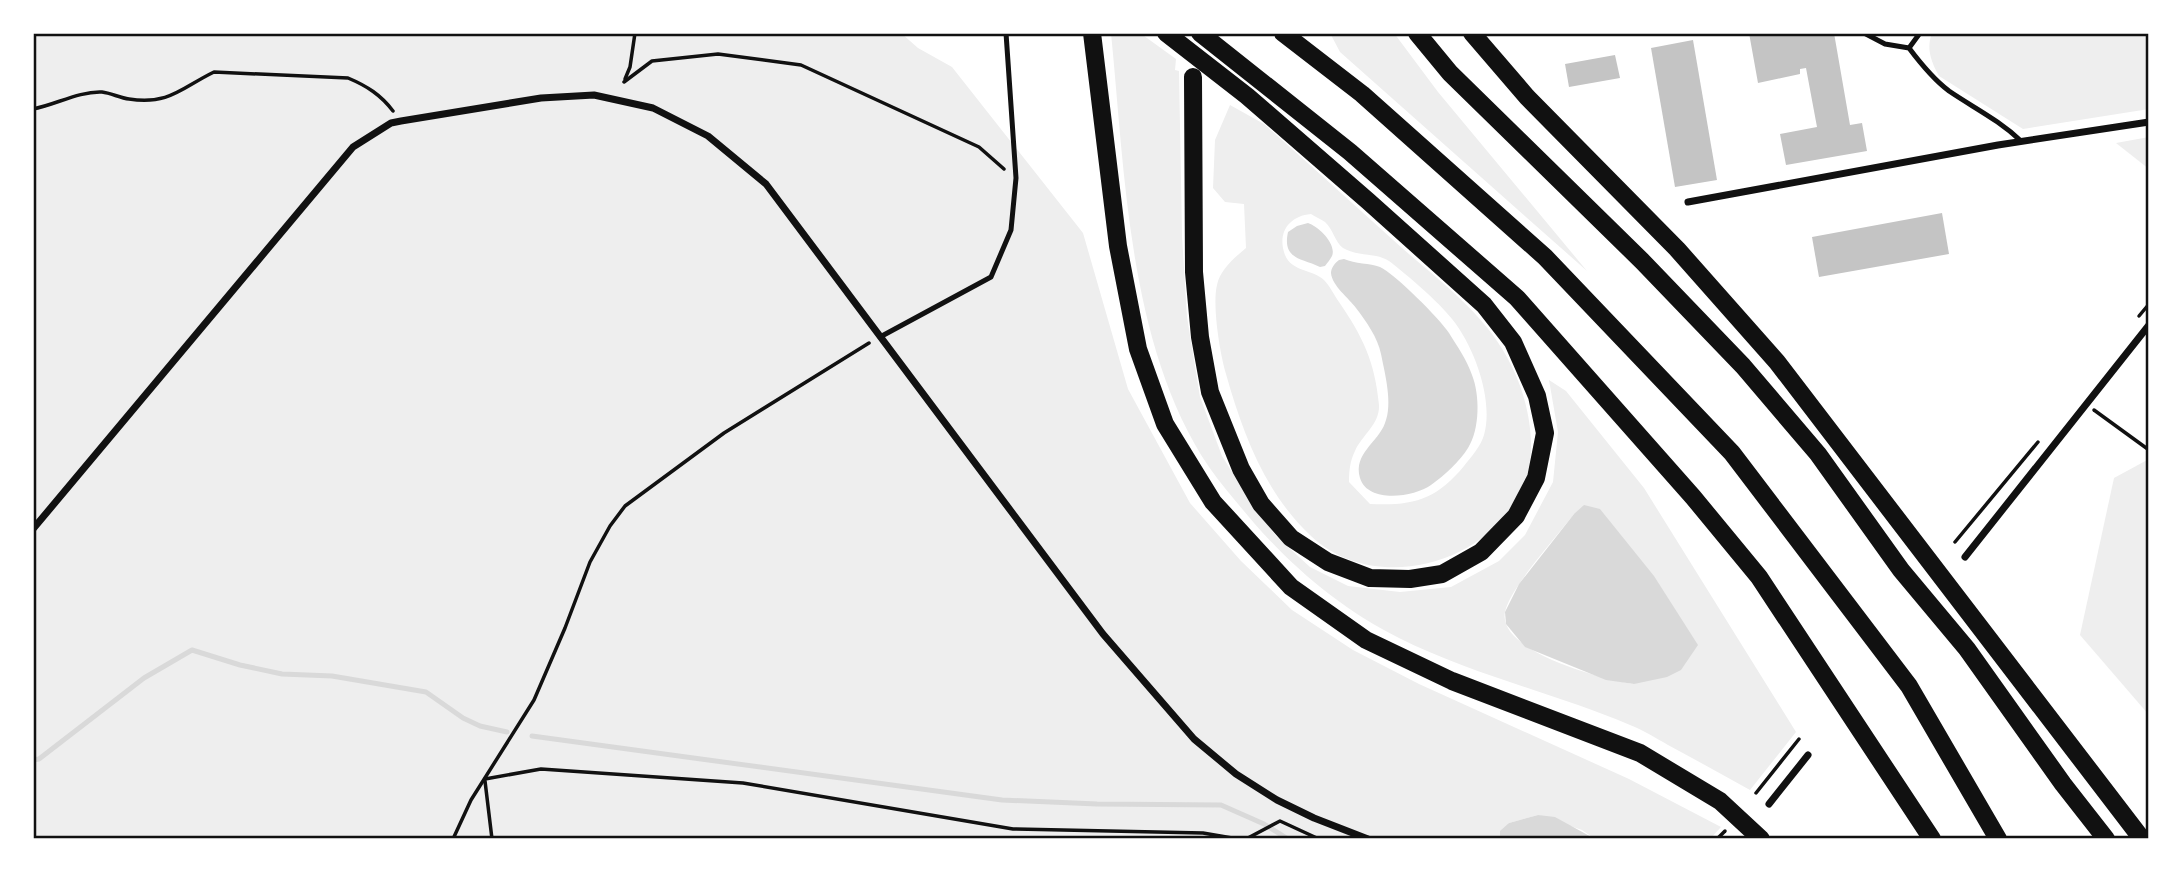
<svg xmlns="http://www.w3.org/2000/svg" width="2182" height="872" viewBox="0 0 2182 872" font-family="Commissioner,sans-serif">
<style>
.green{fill:#eee;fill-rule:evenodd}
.water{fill:#d9d9d9}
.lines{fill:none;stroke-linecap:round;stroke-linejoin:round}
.stream{stroke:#d9d9d9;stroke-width:5}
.building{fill:#c4c4c4}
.path{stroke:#111;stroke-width:3.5}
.service{stroke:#111;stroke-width:5}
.minor{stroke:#111;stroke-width:7}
.motorway{stroke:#111;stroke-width:18}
.neatline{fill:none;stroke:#111;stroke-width:2.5}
</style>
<rect width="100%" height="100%" fill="#fff"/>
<g class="green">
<polygon points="33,33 901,33 918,48 952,67 1083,233 1128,389 1190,503 1241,561 1292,610 1353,650 1419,684 1629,779 1721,827 1710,839 1595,839 1582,830 1538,815 1509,823 1500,839 33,839"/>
<path d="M1111 33H1140L1176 59 1175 70 1179 71 1182 236 1187 317 1200 397 1222 456 1241 486 1276 536 1310 567 1348 586 1400 592 1451 587 1499 561 1525 535 1553 482 1558 432 1549 380 1566 391 1644 488 1796 732 1750 790C1723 775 1696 760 1668 745 1656 738 1643 730 1630 725 1554 693 1473 675 1399 638 1344 611 1294 569 1254 523 1239 505 1223 487 1209 467 1128 347 1125 173 1111 33ZM1574 514 1634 684C1606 680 1497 652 1505 612 1509 589 1558 535 1574 514Z"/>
<polygon points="1330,33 1394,33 1438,92 1587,271 1340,52"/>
<path d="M1932 33H2149V109L2023 129 1939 76C1931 62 1926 48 1932 33Z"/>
<path d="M1230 105 1264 124C1310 165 1356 207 1402 248 1442 283 1489 317 1512 367 1527 397 1537 442 1527 475 1502 561 1378 599 1311 536 1265 493 1243 434 1226 374 1220 354 1212 305 1217 285 1220 270 1234 258 1246 248L1244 204 1225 202 1213 188 1215 140ZM1311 214C1315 217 1321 219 1325 222 1333 229 1335 242 1343 248 1358 257 1375 252 1389 261 1406 274 1439 302 1452 319 1474 346 1494 400 1484 435 1481 446 1471 457 1464 466 1436 500 1413 506 1370 504L1349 482C1349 471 1350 461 1355 451 1362 435 1380 424 1379 405 1375 362 1363 337 1339 302 1334 295 1330 286 1324 280 1312 269 1292 272 1285 255 1277 234 1288 216 1311 214Z"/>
<polygon points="2149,137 2149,169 2116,143"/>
<polygon points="2149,459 2149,715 2080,635 2114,478"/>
</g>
<g class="water">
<path d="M1308 223C1318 226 1337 244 1332 256 1330 260 1327 263 1325 266L1320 267C1302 258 1282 260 1288 232L1297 226Z"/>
<path d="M1344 259C1355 264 1370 263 1380 267 1395 274 1440 319 1449 333 1457 346 1467 360 1472 375 1480 395 1480 429 1468 448 1460 461 1444 476 1431 485 1414 497 1368 504 1360 478 1353 453 1378 443 1385 423 1393 404 1385 374 1381 354 1378 338 1366 321 1356 308 1349 298 1332 286 1331 273 1331 268 1335 263 1339 260Z"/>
<polygon points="1584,505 1600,509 1654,576 1698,645 1681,670 1667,677 1634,684 1606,680 1525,647 1506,624 1505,612 1519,584 1574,514"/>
<polygon points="1538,815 1555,817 1595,839 1500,839 1500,831 1509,823"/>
</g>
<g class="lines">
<g class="stream">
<polyline points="532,736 1002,800 1097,804 1221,805 1264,824 1288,839"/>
<polyline points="33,760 39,759 144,678 192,650 240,665 282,674 332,676 426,692 463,718 480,726 507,732"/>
</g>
</g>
<g class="building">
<polygon points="1749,33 1834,33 1850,125 1862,123 1867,151 1786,165 1780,134 1817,127 1806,68 1800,69 1800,74 1758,83"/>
<polygon points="1693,40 1717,180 1675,187 1651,48"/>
<polygon points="1615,55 1620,78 1569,87 1565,64"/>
<polygon points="1942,213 1949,254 1819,277 1812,237"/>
</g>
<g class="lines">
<g class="path">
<polyline points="625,79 630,67 635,33"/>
<polyline points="624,82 652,61 718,54 801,65 979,147 1004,169"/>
<path d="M33 109C55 105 79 91 102 92 111 93 120 98 129 99 170 105 181 88 214 72L348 78C367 86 381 95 393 111"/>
<polyline points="2139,316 2149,304"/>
<polyline points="2094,410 2149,450"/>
<polyline points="1955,542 2038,442"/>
<polyline points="485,779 541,769 743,783 1013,829 1203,833 1238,839"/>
<polyline points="485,781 492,839"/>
<polyline points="1756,793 1799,739"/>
<polyline points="453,839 471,800 534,700 565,628 590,562 610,526 625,506 724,433 869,343"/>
<polyline points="1246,839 1280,821 1319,839"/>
<polyline points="1717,839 1725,831"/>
</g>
<g class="service">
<path d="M1864 33 1885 44 1909 48C1921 64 1933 79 1949 91 1974 108 1999 120 2021 141"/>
<polyline points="1909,48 1920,33"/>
<polyline points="880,337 991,277 1011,230 1016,178 1006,33"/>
</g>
<g class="minor">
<polyline points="1688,202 1998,145 2149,122"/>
<polyline points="33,529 353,147 391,123 401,121 541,98 594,95 653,108 708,136 766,184 1103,634 1194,739 1236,774 1277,800 1314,818 1368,839"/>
<polyline points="1965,557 2149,325"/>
<polyline points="1769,804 1808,755"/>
</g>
<g class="motorway">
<polyline points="1092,33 1118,246 1138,349 1165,424 1213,502 1291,587 1366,640 1452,681 1640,753 1720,801 1761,839"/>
<polyline points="1166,33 1247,96 1368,201 1484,305 1513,342 1537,396 1545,433 1536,478 1516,516 1481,552 1442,574 1410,579 1370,578 1328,562 1291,538 1261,504 1241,469 1210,392 1200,337 1194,272 1193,77"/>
<polyline points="1200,33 1350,152 1517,298 1693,497 1759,577 1932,839"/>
<polyline points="1283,33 1362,94 1545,257 1732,453 1909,686 1998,839"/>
<polyline points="1417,33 1450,73 1642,261 1743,366 1818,454 1901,570 1967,649 2063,784 2106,839"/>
<polyline points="1472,33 1527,97 1677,249 1777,362 2142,839"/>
</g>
</g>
<rect width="2182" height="872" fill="none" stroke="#ffffff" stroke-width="70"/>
<rect x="35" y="35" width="2112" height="802" class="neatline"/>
</svg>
